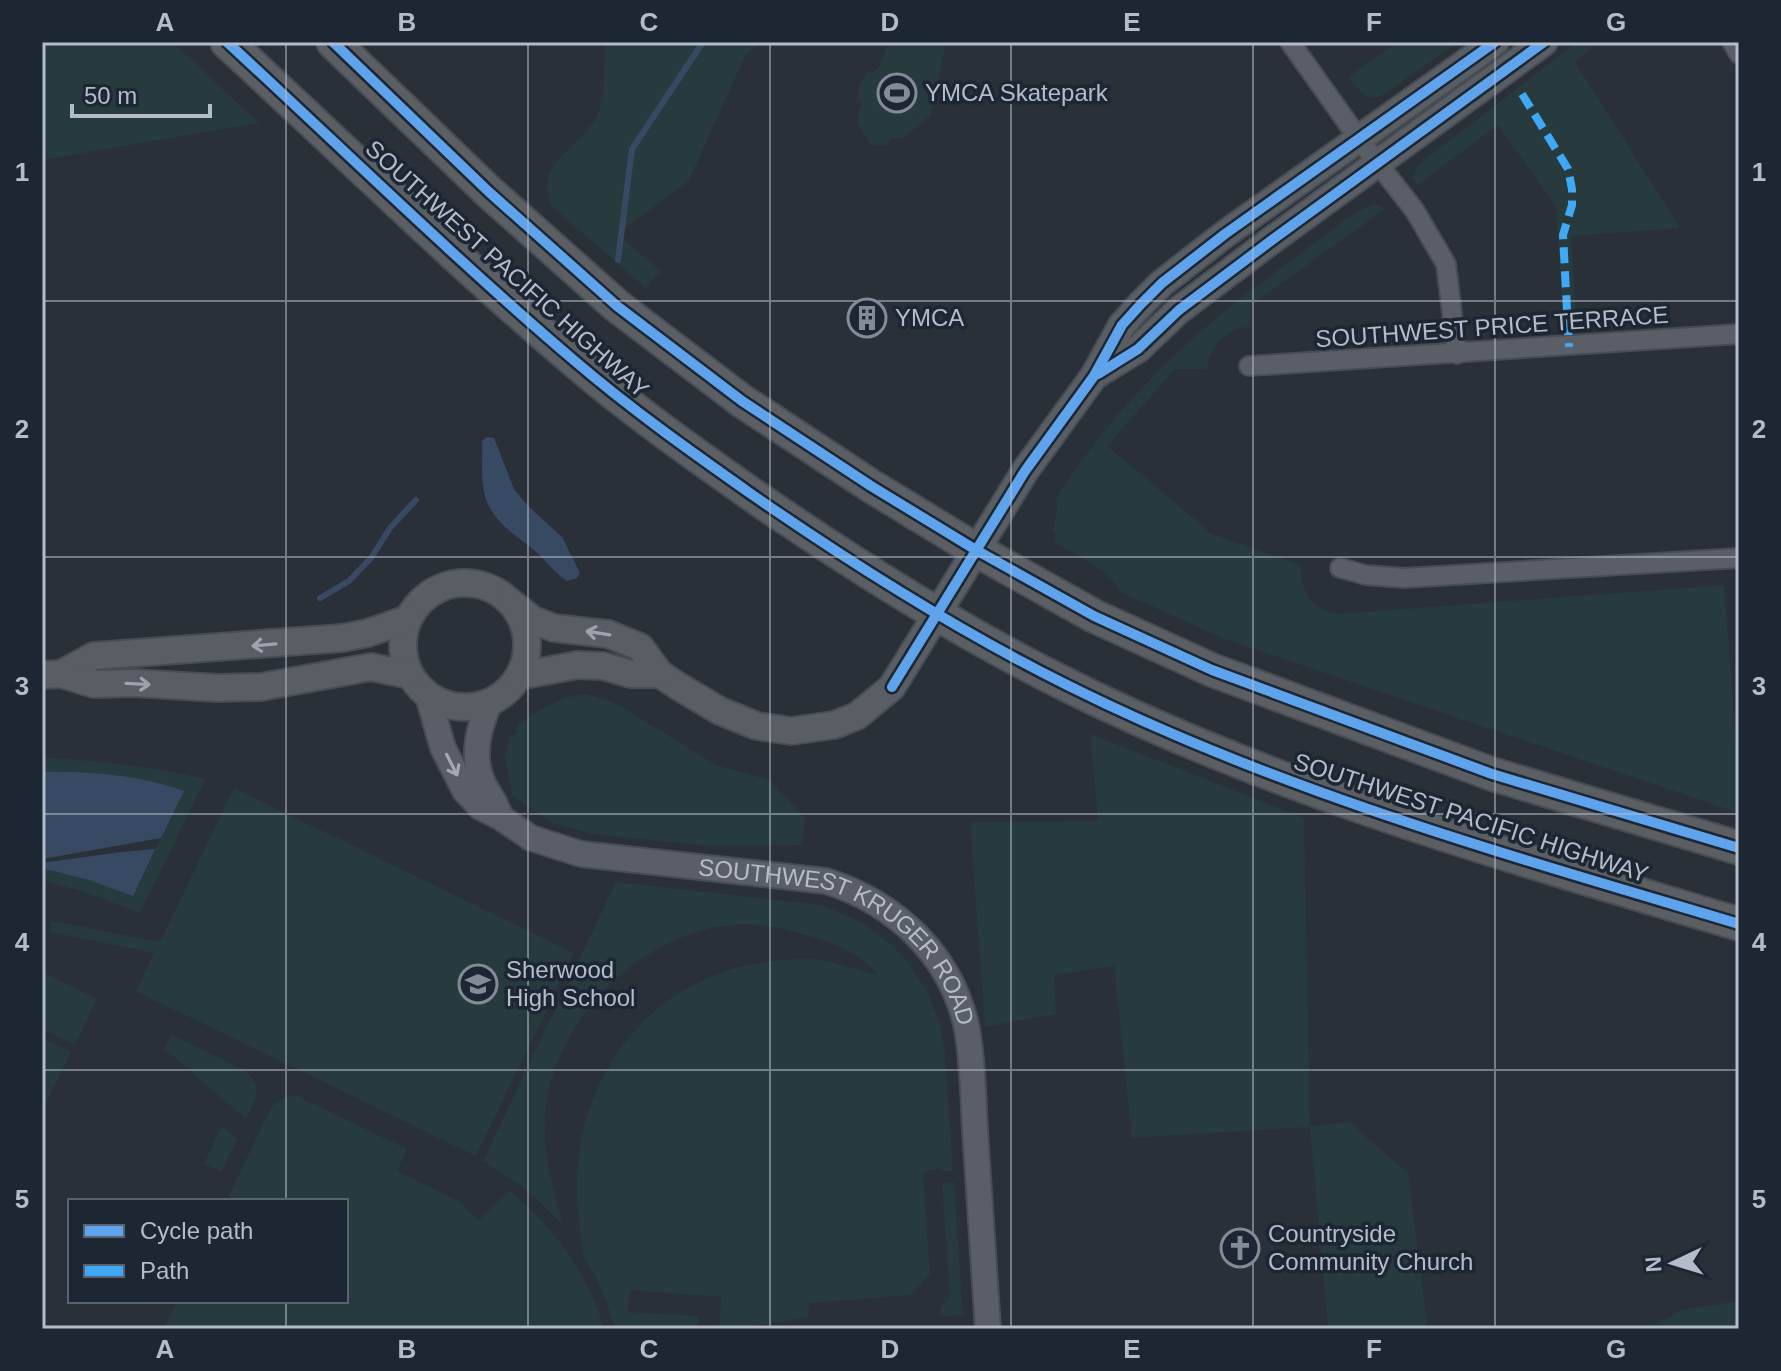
<svg xmlns="http://www.w3.org/2000/svg" width="1781" height="1371" viewBox="0 0 1781 1371" font-family="Arial,sans-serif">
<style>
.green{fill:#273a3e}
.water{fill:#384963}
.lines{fill:none;stroke-linecap:round;stroke-linejoin:round}
.stream{stroke:#384963;stroke-width:6}
.minor-casing{stroke:#484c53;stroke-width:22}
.tertiary-casing{stroke:#484c53;stroke-width:28}
.secondary-casing{stroke:#484c53;stroke-width:30}
.trunk-casing{stroke:#474c53;stroke-width:36}
.minor{stroke:#5a5e66;stroke-width:18}
.tertiary{stroke:#5a5e66;stroke-width:24}
.secondary{stroke:#595d64;stroke-width:26}
.trunk{stroke:#5b5f64;stroke-width:32}
.quiet{stroke:#3fa9f5;stroke-width:8;stroke-dasharray:16 8;stroke-linecap:butt}
.cycleway-casing{stroke:#1d2633;stroke-width:15}
.cycleway{stroke:#60a3ed;stroke-width:10}
.oneway{stroke:#9da4b0}
.oneway2{stroke:#a2a9b5}
.grid{fill:none;stroke:#b4bcc9;stroke-width:2;stroke-opacity:0.55}
.labels{text-anchor:middle;stroke-width:7;stroke-linejoin:round;paint-order:stroke}
.poi-label{font-size:24px;fill:#b4bcc9;stroke:#1d2633;text-anchor:start}
.street-label{font-size:24px;fill:#b4bcc9;stroke:#1d2633}
.neatline{fill:none;stroke:#b4bcc9;stroke-width:3}
.grid-label{font-size:26px;text-anchor:middle;font-weight:bold;fill:#b4bcc9}
</style>
<rect width="100%" height="100%" fill="#2a3038"/>
<g class="green">
<polygon points="42,42 172,42 259,123 42,160"/>
<path d="M606 42H761L746 54 689 180 617 234 660 271 646 288 553 207C530 164 580 150 597 116 607 94 602 66 606 42Z"/>
<path d="M889 42H946L931 115 903 138H892L885 146 871 145C861 124 852 128 862 101L857 100 859 86 868 72 872 73 879 67Z"/>
<path d="M1398 42H1458L1381 96C1366 101 1357 89 1349 77Z"/>
<polygon points="1577,42 1599,42 1575,62 1680,228 1571,236 1577,328 1564,329 1556,206 1498,125 1417,185 1413,178 1419,164"/>
<path d="M1373 204 1386 208 1251 305 1250 327C1226 328 1210 345 1207 369H1175L1107 446 1212 534 1300 565C1301 590 1311 610 1337 614L1724 585 1739 782V813L1225 639 1120 592 1108 574 1054 542 1056 533 1053 532 1058 501 1055 500C1125 392 1195 330 1298 256 1321 239 1346 215 1373 204Z"/>
<path d="M585 694 614 702 716 765 769 780 806 819 801 845 709 846 592 834 553 823 512 795 505 758 509 736 516 734 517 725C537 711 560 696 585 694Z"/>
<polygon points="1090,734 1304,818 1310,1126 1349,1122 1408,1173 1428,1329 1328,1329 1310,1127 1132,1138 1114,966 1054,975 1056,1014 985,1027 970,822 1098,821"/>
<path d="M42 757C96 761 152 766 205 779L140 913 85 892 42 880V863L155 849 161 838 42 859Z"/>
<polygon points="234,788 574,953 476,1156 136,991 154,953 50,932 52,921 160,942"/>
<path d="M616 882 821 905 861 922 893 946 907 961 927 991 940 1023 945 1054 953 1171H941L940 1168 923 1172 930 1274 911 1295 809 1303 808 1317 736 1329H719L721 1297 630 1290 628 1312 698 1316 697 1329H615C610 1311 604 1294 596 1277 593 1271 586 1263 584 1256 580 1239 578 1214 577 1196 573 1081 647 978 765 962 780 960 798 958 813 959 835 961 857 971 879 975 859 953 835 943 806 935 784 928 757 923 734 925 647 931 565 1009 548 1094 539 1138 551 1183 563 1225L526 1189 483 1161Z"/>
<polygon points="42,972 97,999 75,1045 42,1029"/>
<path d="M172 1035 246 1071C264 1087 255 1101 246 1119L165 1049Z"/>
<polygon points="42,1038 71,1052 43,1109 42,1109"/>
<path d="M290 1096H297L407 1149 397 1171 459 1201 478 1221 510 1191C555 1229 588 1272 604 1329H164L178 1301H346V1201H226L271 1108 276 1102Z"/>
<polygon points="222,1126 237,1139 221,1172 204,1164"/>
<polygon points="954,1182 963,1315 940,1316 940,1308 950,1297 942,1183"/>
<polygon points="1739,1301 1739,1329 1648,1329 1681,1310"/>
</g>
<g class="water">
<path d="M487 437 494 438 514 489 528 506 562 537 580 573 577 578 567 581C554 573 547 561 535 551 512 532 486 518 483 485 481 470 483 456 482 441Z"/>
<path d="M42 772C90 771 139 775 184 791L161 838 42 859Z"/>
<polygon points="155,849 133,896 89,880 42,868 42,863 121,852"/>
</g>
<g class="lines">
<g class="stream">
<polyline points="618,260 632,149 703,42"/>
<polyline points="320,598 349,581 371,558 390,528 416,500"/>
</g>
<g class="minor-casing">
<g id="minor">
<polyline points="1290,42 1359,139 1415,211 1446,264 1457,354"/>
<polyline points="1732,42 1739,54"/>
<polyline points="1249,366 1739,334"/>
<polyline points="1340,568 1366,575 1404,578 1739,558"/>
</g>
</g>
<g class="tertiary-casing">
<g id="tertiary">
<path id="s1" d="M428 696 443 748 465 791 480 807 500 817 531 838 581 854 826 881C896 903 952 956 967 1029 974 1067 973 1107 976 1145 980 1207 984 1268 988 1329"/>
<path d="M490 702C479 726 471 757 483 783 489 796 496 801 500 817"/>
</g>
</g>
<g class="secondary-casing">
<g id="secondary">
<polyline points="1097,374 1138,349 1179,310 1272,240 1544,42"/>
<circle cx="465" cy="645" r="62"/>
<polyline points="509,601 533,620 554,628 608,634 640,647 660,674 678,686 720,711 757,726 791,731 834,725 857,716 892,687 1025,471 1094,376 1122,325 1141,304 1162,283 1225,234 1495,42"/>
<polyline points="61,674 94,656 342,638 368,633 408,619"/>
<polyline points="42,675 61,674 94,684 134,683 218,688 261,687 371,667 410,675"/>
<polyline points="519,676 577,665 603,666 631,674 660,674"/>
</g>
</g>
<g class="trunk-casing">
<g id="trunk">
<path d="M227 42C343 149 456 260 576 362 632 410 693 453 754 496 854 565 958 631 1067 685 1281 792 1511 856 1739 924"/>
<polyline points="333,42 489,192 617,306 742,401 871,486 976,550 1094,616 1212,670 1492,774 1739,848"/>
</g>
</g>
<use href="#minor" class="minor"/>
<use href="#tertiary" class="tertiary"/>
<use href="#secondary" class="secondary"/>
<use href="#trunk" class="trunk"/>
<polyline class="quiet" points="1522,94 1568,169 1572,189 1572,205 1563,235 1569,347"/>
<g class="cycleway-casing">
<g id="cycleway">
<path d="M227 42C343 149 456 260 576 362 632 410 693 453 754 496 854 565 958 631 1067 685 1281 792 1511 856 1739 924"/>
<polyline points="333,42 489,192 617,306 742,401 871,486 976,550 1094,616 1212,670 1492,774 1739,848"/>
<polyline points="1098,374 1138,349 1179,310 1272,240 1544,42"/>
<polyline points="892,687 1025,471 1094,376 1122,325 1141,304 1162,283 1225,234 1495,42"/>
</g>
</g>
<use href="#cycleway" class="cycleway"/>
</g>
<defs><path id="oneway-shaft" d="M-6 0H5M1.5-3L5.5 0L1.5 3" fill="none" stroke-width="1.6" stroke-linecap="round" stroke-linejoin="round" transform="scale(2)"/></defs>
<g class="oneway">
<use href="#oneway-shaft" transform="translate(598 633) rotate(-171)"/>
<use href="#oneway-shaft" transform="translate(264 645) rotate(175)"/>
<use href="#oneway-shaft" transform="translate(138 684) rotate(3)"/>
</g>
<use class="oneway2" href="#oneway-shaft" transform="translate(452 765) rotate(63)"/>
<path class="grid" d="M286 42V1201M528 42V1329M770 42V1329M1011 42V1329M1253 42V1329M1495 42V1329M42 301H1739M42 557H1739M42 814H1739M42 1070H1739M286 1301V1329"/>
<defs>
<g id="stadium-ring" transform="scale(2)"><circle r="9.5" fill="#1d2633" stroke="#848b96" stroke-width="1.5"/><path d="M0-5a6.5 5 0 1 0 0 10a6.5 5 0 1 0 0-10ZM-3.5-1.8h7v3.6h-7Z" fill="#848b96"/></g>
<g id="building-ring" transform="scale(2)"><circle r="9.5" fill="#1d2633" stroke="#848b96" stroke-width="1.5"/><path d="M-4-6H4V6H1V3H-1V6H-4ZM-2.5-4.3h1.7v1.8h-1.7ZM.8-4.3h1.7v1.8H.8ZM-2.5-1h1.7V.8h-1.7ZM.8-1h1.7V.8H.8Z" fill="#848b96"/></g>
<g id="school-ring" transform="scale(2)"><circle r="9.5" fill="#1d2633" stroke="#848b96" stroke-width="1.5"/><path d="M0-5L7-2L0 1L-7-2ZM-4 1L0 2.5L4 1V4Q0 6-4 4Z" fill="#848b96"/></g>
<g id="church-ring" transform="scale(2)"><circle r="9.5" fill="#1d2633" stroke="#848b96" stroke-width="1.5"/><path d="M-1.2-6h2.4v3.5h3.3v2.4h-3.3V6h-2.4V-.1h-3.3v-2.4h3.3Z" fill="#848b96"/></g>
</defs>
<g fill-rule="evenodd">
<use href="#stadium-ring" x="897" y="93"/>
<use href="#building-ring" x="867" y="318"/>
<use href="#school-ring" x="478" y="984"/>
<use href="#church-ring" x="1240" y="1248"/>
</g>
<g class="labels">
<g class="poi-label">
<text x="925" y="101">YMCA Skatepark</text>
<text x="895" y="326">YMCA</text>
<text x="506" y="978">Sherwood<tspan x="506" dy="28">High School</tspan></text>
<text x="1268" y="1242">Countryside<tspan x="1268" dy="28">Community Church</tspan></text>
</g>
<g class="street-label">
<text transform="translate(507 269) rotate(42)" y="8">SOUTHWEST PACIFIC HIGHWAY</text>
<text transform="translate(1492 327) rotate(-4)" y="8">SOUTHWEST PRICE TERRACE</text>
<text transform="translate(1471 818) rotate(18)" y="8">SOUTHWEST PACIFIC HIGHWAY</text>
<text dy="8" stroke="none"><textPath href="#s1" startOffset="524">SOUTHWEST KRUGER ROAD</textPath></text>
</g>
</g>
<rect width="1781" height="1371" fill="none" stroke="#1d2633" stroke-width="88"/>
<rect x="68" y="1199" width="280" height="104" fill="#1d2633" stroke="#59626f" stroke-width="2"/>
<rect x="84" y="1225" width="40" height="12" fill="#60a3ed" stroke="#59626f" stroke-width="2"/>
<text x="140" y="1239" font-size="24" fill="#b4bcc9">Cycle path</text>
<rect x="84" y="1265" width="40" height="12" fill="#3fa9f5" stroke="#59626f" stroke-width="2"/>
<text x="140" y="1279" font-size="24" fill="#b4bcc9">Path</text>
<g transform="translate(1673 1263) rotate(266)" stroke="#1d2633" stroke-width="6" paint-order="stroke">
<path d="M0-6L14 30L0 20L-14 30Z" fill="#b4bcc9"/>
<text y="-12" font-size="22" font-weight="bold" text-anchor="middle" fill="#b4bcc9">N</text>
</g>
<path d="M72 104v12h138v-12" fill="none" stroke="#b4bcc9" stroke-width="4"/>
<text x="84" y="104" font-size="24" fill="#b4bcc9" stroke="#1d2633" stroke-width="6" paint-order="stroke">50 m</text>
<rect x="44" y="44" width="1693" height="1283" class="neatline"/>
<g class="grid-label">
<text x="165" y="31">A</text>
<text x="407" y="31">B</text>
<text x="649" y="31">C</text>
<text x="890" y="31">D</text>
<text x="1132" y="31">E</text>
<text x="1374" y="31">F</text>
<text x="1616" y="31">G</text>
<text x="22" y="181">1</text>
<text x="1759" y="181">1</text>
<text x="22" y="438">2</text>
<text x="1759" y="438">2</text>
<text x="22" y="695">3</text>
<text x="1759" y="695">3</text>
<text x="22" y="951">4</text>
<text x="1759" y="951">4</text>
<text x="22" y="1208">5</text>
<text x="1759" y="1208">5</text>
<text x="165" y="1358">A</text>
<text x="407" y="1358">B</text>
<text x="649" y="1358">C</text>
<text x="890" y="1358">D</text>
<text x="1132" y="1358">E</text>
<text x="1374" y="1358">F</text>
<text x="1616" y="1358">G</text>
</g>
</svg>
